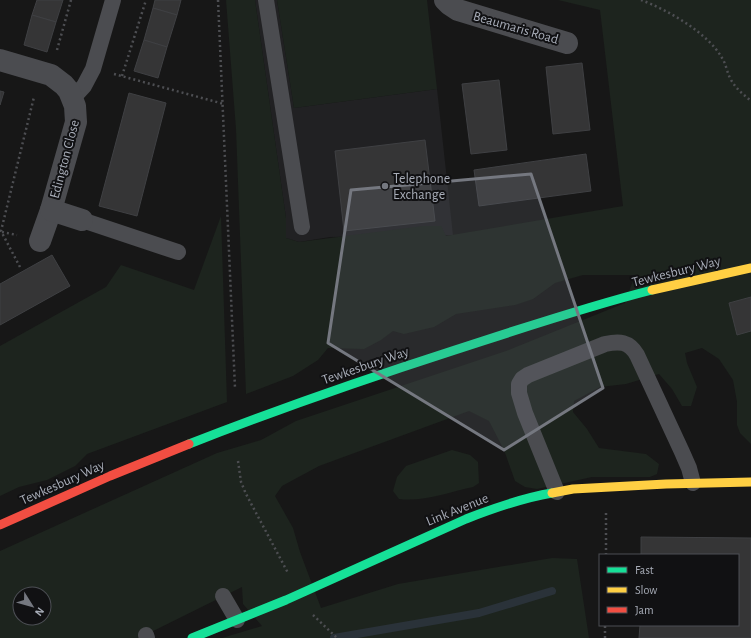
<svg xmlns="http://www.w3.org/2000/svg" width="751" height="638" viewBox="0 0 751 638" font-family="'Alegreya Sans',sans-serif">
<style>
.built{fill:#212123}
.green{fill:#1d241e;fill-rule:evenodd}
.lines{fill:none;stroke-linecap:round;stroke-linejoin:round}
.stream{stroke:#2a3239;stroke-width:8}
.building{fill:#353536;stroke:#3f4043}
.path{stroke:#4d4e52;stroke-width:2.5;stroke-dasharray:2 3;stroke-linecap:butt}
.lane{stroke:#4b4c50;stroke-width:16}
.street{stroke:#4b4c50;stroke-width:22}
.fast{stroke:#16e098;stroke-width:9}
.slow{stroke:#ffcf43;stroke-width:9}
.jam{stroke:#f24e42;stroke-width:9}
.marked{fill:#757880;fill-opacity:0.2;stroke:#757880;stroke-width:3;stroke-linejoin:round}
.poi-dot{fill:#757880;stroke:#111113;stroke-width:1.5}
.labels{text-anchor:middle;stroke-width:4;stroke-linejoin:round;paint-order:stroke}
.street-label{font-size:14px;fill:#a8adb8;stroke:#111113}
.poi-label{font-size:14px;fill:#a8adb8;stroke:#111113;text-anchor:start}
</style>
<rect width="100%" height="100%" fill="#171717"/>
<polygon class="built" points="255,0 277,0 294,108 437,89 453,235 330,237 299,242 286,238 286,218"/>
<g class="green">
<path d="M226 0H255L286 218V238L299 242 424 226H441L446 236 623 206 600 10 558 0H751V444L740 433 737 425V402L733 380 719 359 702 348 685 353 687 363 697 387 691 406H682L672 389 659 374 626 384 600 387 574 401 573 412 587 429 599 448 646 454 659 464 657 474 650 477H592L537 489 525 487 515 481 504 450 489 421 469 411 319 466 282 486 275 496 293 528 300 552 321 608 398 584 552 558 577 559 589 638H222L262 626 243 604 242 587 139 638H0V551L217 453 261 440 296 421 506 351 625 303 635 275H583L555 283 533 299 515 305 456 314 434 327 404 334 393 331 381 340 364 349 328 348 318 360 293 376 246 394 236 129ZM20 594H44V618H20Z"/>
<polygon points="277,0 427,0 437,89 294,108"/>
<polygon points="221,216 227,402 87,454 75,466 47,480 19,487 0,496 0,346 106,287 121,265 194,290"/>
<path d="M452 450 470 455 478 462 479 483 473 487C449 492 424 502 399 499L393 491 397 477 406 466Z"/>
</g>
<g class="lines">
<polyline class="stream" points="334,638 479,613 552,591"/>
</g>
<g class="building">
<polygon points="37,0 63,0 56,22 32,15"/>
<polygon points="155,0 181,0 177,15 153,8"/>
<polygon points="153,8 177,15 167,47 144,40"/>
<polygon points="32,15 56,22 47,52 24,45"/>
<polygon points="144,40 167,47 158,78 134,71"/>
<polygon points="582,63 590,130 553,134 546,67"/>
<polygon points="499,80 507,150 471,154 462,84"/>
<polygon points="0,91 4,92 0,105"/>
<polygon points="129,93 166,103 137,216 99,206"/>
<polygon points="425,140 435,221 344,231 335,151"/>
<polygon points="586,154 591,191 479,206 474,170"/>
<polygon points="52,255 70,286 0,325 0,284"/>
<polygon points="751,297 751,331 737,335 729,303"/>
<polygon points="641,537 751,538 751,638 639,638 640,625 738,625 738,555 641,555"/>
</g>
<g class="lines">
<g class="path">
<polyline points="218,0 235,388"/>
<path d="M641 0C668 10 708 33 722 58 726 64 727 72 730 78 735 88 743 94 751 101"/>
<polyline points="57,50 71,0"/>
<polyline points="114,74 224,104"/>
<polyline points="122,76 146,0"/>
<polyline points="2,232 17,235"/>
<polyline points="20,267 1,231 34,97"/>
<polyline points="238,461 241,482 246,494 288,573"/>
<polyline points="606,555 606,513"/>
<polyline points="313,615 337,638"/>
<polyline points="605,638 605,625"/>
</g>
<g class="lane">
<polyline points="266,0 302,227"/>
<polyline points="72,99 84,86 93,69 113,0"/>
<polyline points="82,220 178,252"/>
<path d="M557 492 525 413 519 393V384L522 379 528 375 605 344C619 341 629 341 637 355L682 452 689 468 693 483"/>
<polyline points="223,596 237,620"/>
<polyline points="146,635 147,638"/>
</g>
<g class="street">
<polyline points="445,0 449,4 458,10 567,43"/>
<polyline points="0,60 51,75 64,85 69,91 75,106 76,122 51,210 40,241"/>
<polyline points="51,210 82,220"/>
</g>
<g class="fast">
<path d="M189 444C276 410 365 379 455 350 520 329 585 307 652 290"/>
<path d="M192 638 286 600 466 519C494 508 522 498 552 493"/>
</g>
<g class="slow">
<polyline points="652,290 751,268"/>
<polyline points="552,493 573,489 666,484 751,482"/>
</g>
<polyline class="jam" points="0,525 110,476 189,444"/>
</g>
<path class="marked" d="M531 174 603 388 504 450 328 343 351 190Z"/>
<circle class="poi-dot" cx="385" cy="186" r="4"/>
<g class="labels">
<g class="street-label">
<text transform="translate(516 27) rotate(16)" y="5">Beaumaris Road</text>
<text transform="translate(64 159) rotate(-75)" y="5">Edington Close</text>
<text transform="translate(676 271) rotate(-14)" y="5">Tewkesbury Way</text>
<text transform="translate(365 365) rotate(-19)" y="5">Tewkesbury Way</text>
<text transform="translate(62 482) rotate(-24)" y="5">Tewkesbury Way</text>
<text transform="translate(457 509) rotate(-22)" y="5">Link Avenue</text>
</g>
<g class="poi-label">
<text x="393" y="183">Telephone<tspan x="393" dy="16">Exchange</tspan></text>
</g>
</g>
<rect x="599" y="554" width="140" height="72" fill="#111113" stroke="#4d4f55"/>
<rect x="607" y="567" width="20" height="6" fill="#16e098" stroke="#4d4f55"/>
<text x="635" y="574" font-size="12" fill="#a8adb8">Fast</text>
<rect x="607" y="587" width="20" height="6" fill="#ffcf43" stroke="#4d4f55"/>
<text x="635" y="594" font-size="12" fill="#a8adb8">Slow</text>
<rect x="607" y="607" width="20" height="6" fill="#f24e42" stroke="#4d4f55"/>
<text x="635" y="614" font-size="12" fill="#a8adb8">Jam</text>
<g transform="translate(32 606) rotate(127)"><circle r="19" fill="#111113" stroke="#4d4f55"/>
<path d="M0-3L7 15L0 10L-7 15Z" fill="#757880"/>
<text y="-6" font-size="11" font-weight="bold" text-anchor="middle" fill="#a8adb8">N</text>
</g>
</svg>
